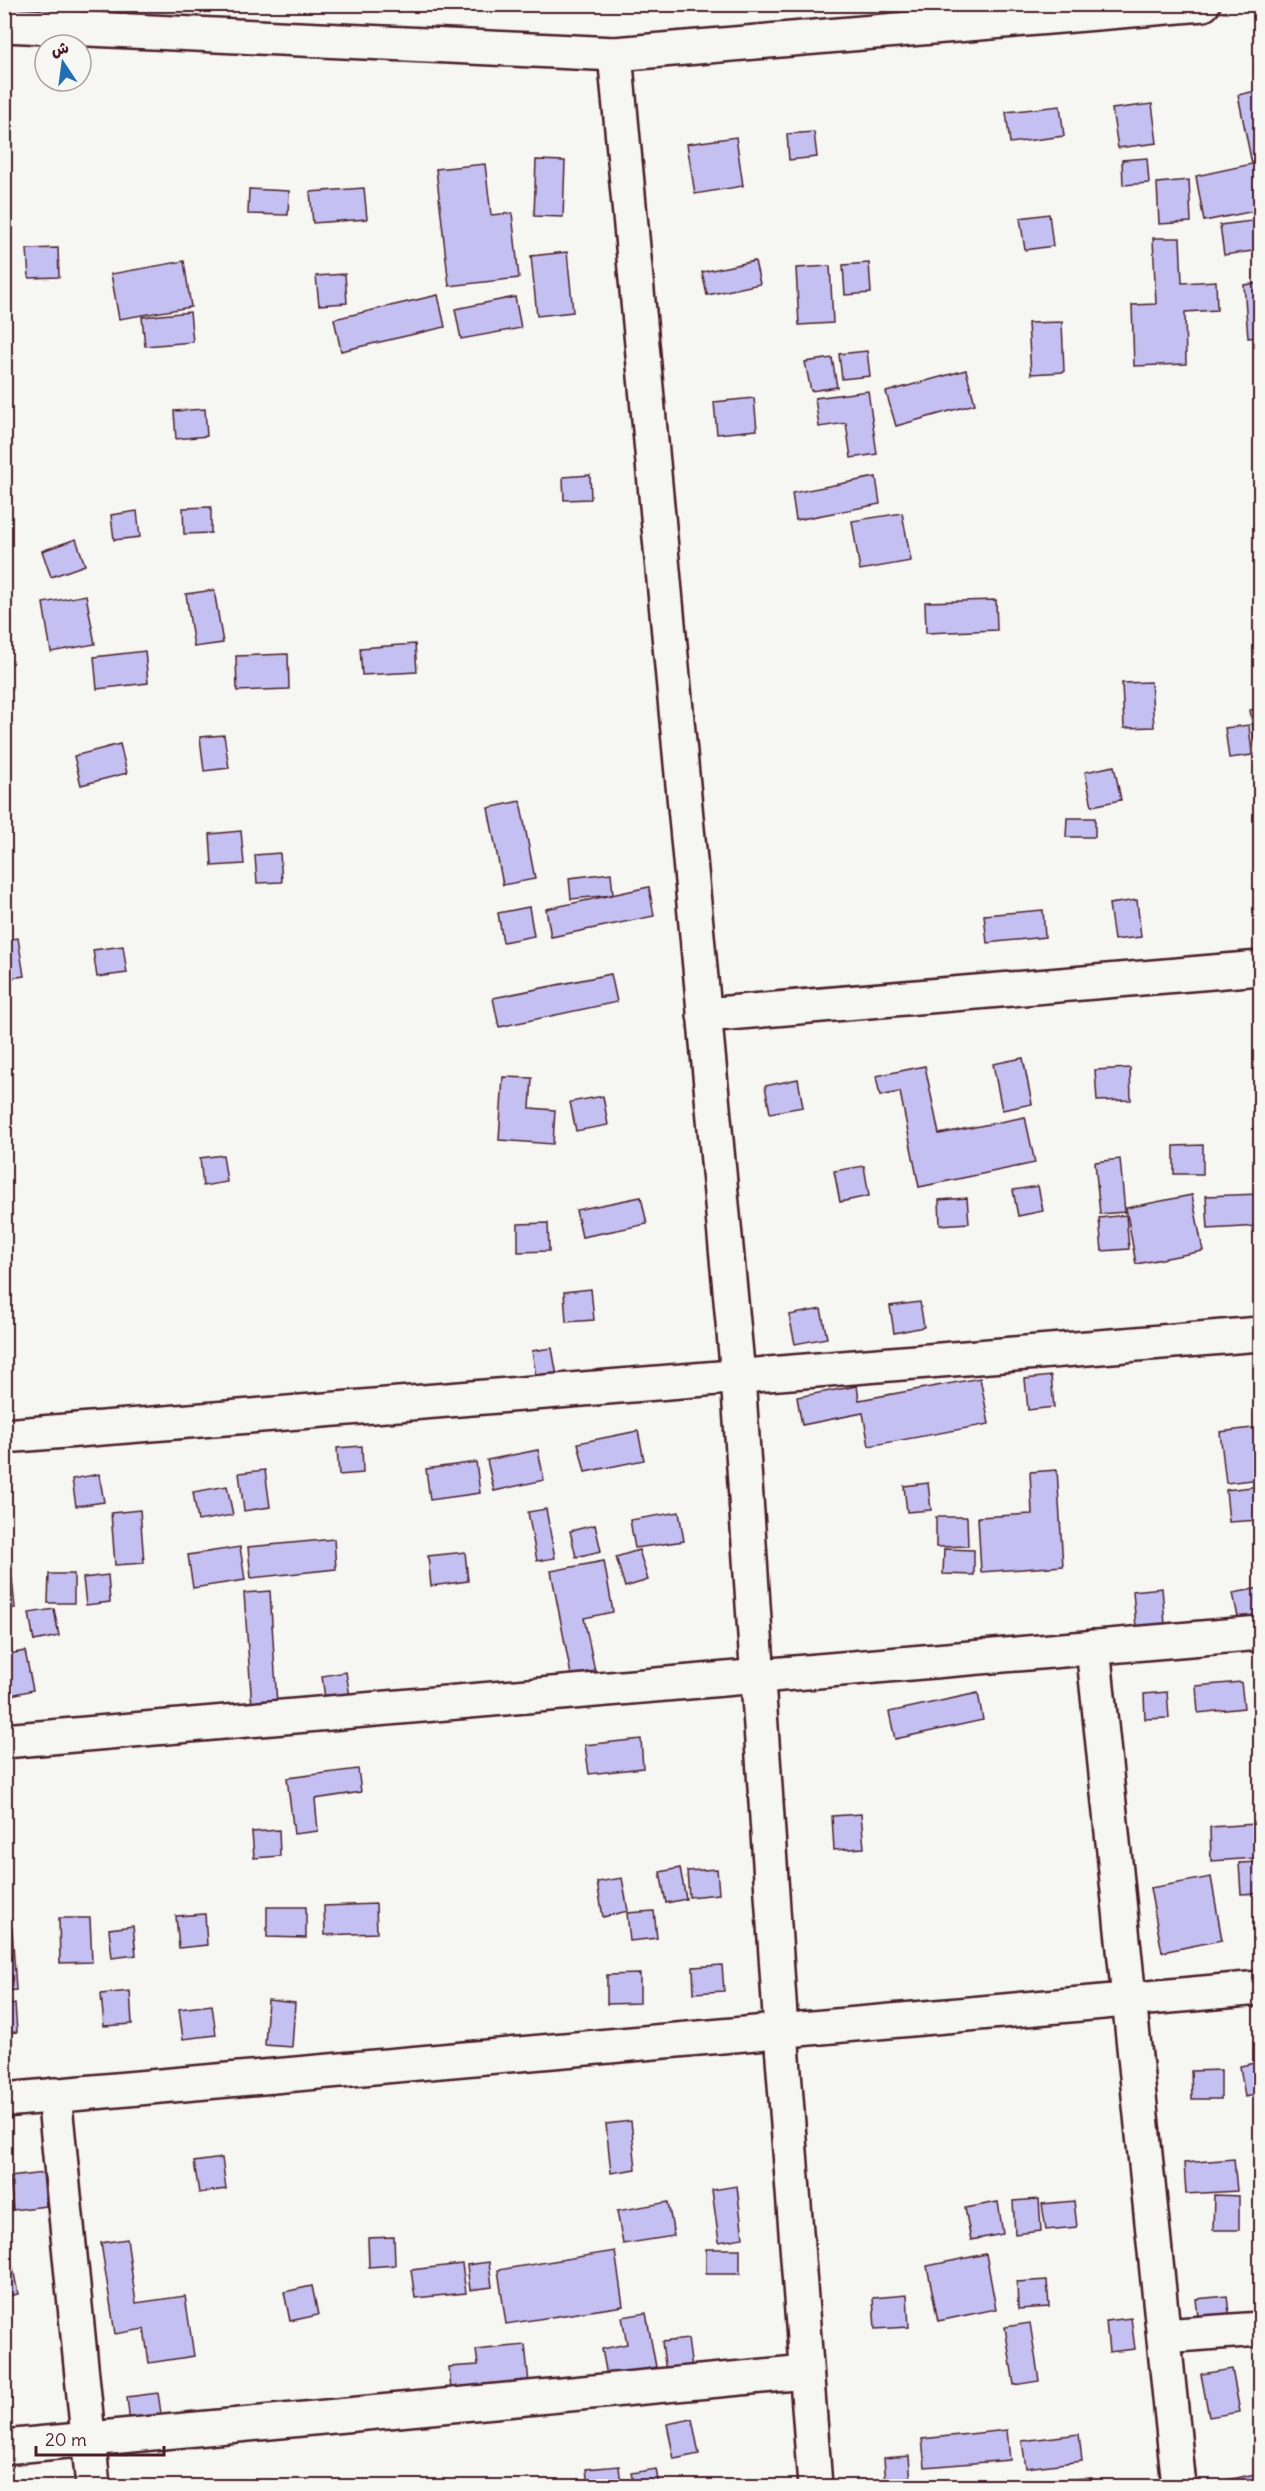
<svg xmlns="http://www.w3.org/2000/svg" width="1265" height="2491" viewBox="0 0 1265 2491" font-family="Delius,'Playpen Sans Arabic',sans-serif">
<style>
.building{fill:#c5c0f2;stroke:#4a1f2b;stroke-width:1.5}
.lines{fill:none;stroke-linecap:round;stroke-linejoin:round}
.minor-casing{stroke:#4a1f2b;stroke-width:38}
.trunk-casing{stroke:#4a1f2b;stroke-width:38}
.minor{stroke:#f6f6f2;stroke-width:33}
.trunk{stroke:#f6f6f2;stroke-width:33}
</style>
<rect width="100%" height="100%" fill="#f6f6f2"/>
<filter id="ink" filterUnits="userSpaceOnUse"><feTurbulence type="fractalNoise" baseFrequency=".0167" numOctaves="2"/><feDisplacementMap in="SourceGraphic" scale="12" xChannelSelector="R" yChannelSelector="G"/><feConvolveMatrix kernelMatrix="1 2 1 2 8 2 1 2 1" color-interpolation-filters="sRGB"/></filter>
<g filter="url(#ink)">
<g class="building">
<polygon points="1260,90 1260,210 1204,221 1196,176 1252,164 1238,95"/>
<polygon points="1152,104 1157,143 1118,148 1112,109"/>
<polygon points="1060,106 1064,136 1010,143 1006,112"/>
<polygon points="814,132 817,157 789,160 787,134"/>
<polygon points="736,137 743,186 695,194 687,144"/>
<polygon points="1147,158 1149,183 1123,185 1122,160"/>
<polygon points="536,160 565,161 563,217 534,216"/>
<polygon points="485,164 491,215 512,213 519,278 449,286 436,169"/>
<polygon points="1189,180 1191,222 1159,224 1157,183"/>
<polygon points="364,188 367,219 313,223 310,192"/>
<polygon points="249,189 289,191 288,215 248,214"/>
<polygon points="1049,214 1053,246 1025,250 1020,218"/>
<polygon points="1260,220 1260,250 1224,255 1220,225"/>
<polygon points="1153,238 1180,238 1182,283 1216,281 1217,310 1185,312 1186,364 1134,366 1132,305 1156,304"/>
<polygon points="58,248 59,277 29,278 27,249"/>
<polygon points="567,252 573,312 537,316 531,256"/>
<polygon points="184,261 191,307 119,319 111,274"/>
<polygon points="755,261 760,284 707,295 702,272"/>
<polygon points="869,263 871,293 845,295 843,265"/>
<polygon points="830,266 833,323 799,325 796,268"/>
<polygon points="345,274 347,303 319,305 316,276"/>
<polygon points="1260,283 1260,337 1248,338 1244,285"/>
<polygon points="438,295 445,327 341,351 334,319"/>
<polygon points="515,297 521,328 461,339 455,309"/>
<polygon points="190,312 193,342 145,346 142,317"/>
<polygon points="1062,322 1064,372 1031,374 1028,323"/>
<polygon points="867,351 870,376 842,379 839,354"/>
<polygon points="832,358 837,387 811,391 805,362"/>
<polygon points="966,370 975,404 896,426 886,392"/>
<polygon points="868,391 877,454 851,458 846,423 819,427 815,398"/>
<polygon points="754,398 757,430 717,434 714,402"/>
<polygon points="205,409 207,436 176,439 174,411"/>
<polygon points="590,475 591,499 564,500 563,477"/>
<polygon points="876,477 880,504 796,520 792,493"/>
<polygon points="211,507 211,533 184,534 183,508"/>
<polygon points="137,511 140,537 114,540 111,515"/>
<polygon points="902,513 911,561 860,570 852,521"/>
<polygon points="76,539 85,565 51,577 42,551"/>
<polygon points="214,590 223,643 194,647 186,594"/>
<polygon points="86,595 95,644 51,652 43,603"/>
<polygon points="996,600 997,630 926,633 925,602"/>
<polygon points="415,644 417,672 362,675 360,648"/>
<polygon points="145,651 148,683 97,689 94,657"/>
<polygon points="288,654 289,689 237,691 236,656"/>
<polygon points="1151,682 1154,727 1124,728 1122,683"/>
<polygon points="1260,708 1260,751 1257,752 1250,710"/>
<polygon points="1249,725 1252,755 1229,758 1225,728"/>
<polygon points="224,735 229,768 204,771 200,737"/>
<polygon points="120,744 127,773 81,785 74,756"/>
<polygon points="1114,766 1121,800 1092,806 1085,772"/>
<polygon points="520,801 535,879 503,885 488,808"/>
<polygon points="1067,818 1095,818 1095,837 1066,837"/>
<polygon points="241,831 244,864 212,866 210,834"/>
<polygon points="280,853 282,882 257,883 255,855"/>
<polygon points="611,873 613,895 571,899 569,878"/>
<polygon points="649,887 654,916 551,937 546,909"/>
<polygon points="1137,900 1141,937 1114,940 1109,904"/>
<polygon points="529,907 534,936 503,942 498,913"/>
<polygon points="1043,910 1045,937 987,943 984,915"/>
<polygon points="18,938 24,976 4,979 4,940"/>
<polygon points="123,946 127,973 97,977 93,950"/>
<polygon points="611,974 617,1002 499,1027 493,998"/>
<polygon points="1023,1058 1032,1104 1002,1110 993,1064"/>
<polygon points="925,1066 939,1134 1025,1117 1035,1163 919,1187 900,1092 880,1096 876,1076"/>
<polygon points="1130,1068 1131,1100 1097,1101 1095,1070"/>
<polygon points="503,1077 532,1078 530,1108 555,1110 553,1144 499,1140"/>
<polygon points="798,1079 803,1107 770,1113 765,1086"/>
<polygon points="603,1096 608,1125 576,1131 570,1102"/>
<polygon points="1203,1145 1203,1174 1174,1174 1174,1146"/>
<polygon points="223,1155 227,1182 203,1186 200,1158"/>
<polygon points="1120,1159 1125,1212 1100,1214 1095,1162"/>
<polygon points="864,1166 869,1196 840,1202 834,1171"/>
<polygon points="1038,1186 1043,1211 1018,1216 1013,1190"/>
<polygon points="1260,1194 1260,1226 1208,1229 1206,1196"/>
<polygon points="1192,1195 1203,1251 1136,1264 1126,1208"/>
<polygon points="641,1197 647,1224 582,1237 576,1210"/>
<polygon points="967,1198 969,1223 940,1225 939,1200"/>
<polygon points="1126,1215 1129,1249 1102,1251 1099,1218"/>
<polygon points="548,1223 549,1251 518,1252 518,1224"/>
<polygon points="591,1289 594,1320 566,1322 564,1292"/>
<polygon points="920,1302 924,1327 894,1333 890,1306"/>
<polygon points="821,1309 827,1338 795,1344 789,1315"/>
<polygon points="552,1348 561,1399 540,1402 532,1351"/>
<polygon points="1051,1376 1054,1407 1028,1410 1025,1379"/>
<polygon points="980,1378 989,1424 869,1446 863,1413 802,1425 797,1397 857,1386 859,1400"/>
<polygon points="1260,1427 1260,1479 1226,1483 1220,1432"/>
<polygon points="638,1431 644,1460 585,1472 578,1443"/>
<polygon points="362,1446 363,1473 339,1475 337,1448"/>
<polygon points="538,1450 544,1480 494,1491 487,1460"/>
<polygon points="476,1462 480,1493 430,1500 426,1469"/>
<polygon points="265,1470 270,1507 244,1511 239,1473"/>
<polygon points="1057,1470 1063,1566 981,1572 978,1517 1032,1514 1030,1472"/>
<polygon points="99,1474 104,1502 76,1506 72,1479"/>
<polygon points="928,1483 931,1510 907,1512 904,1486"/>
<polygon points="4,1484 9,1484 8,1516 4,1515"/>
<polygon points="227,1486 233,1515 198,1521 193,1492"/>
<polygon points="1260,1486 1260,1520 1229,1522 1226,1490"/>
<polygon points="546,1509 555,1558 537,1561 528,1512"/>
<polygon points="140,1510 144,1563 115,1565 111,1513"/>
<polygon points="679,1512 684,1541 635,1548 630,1520"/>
<polygon points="936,1517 967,1517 968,1546 936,1547"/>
<polygon points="595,1525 601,1551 576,1557 570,1531"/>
<polygon points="334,1539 336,1569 251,1578 248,1547"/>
<polygon points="240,1547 245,1580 193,1588 188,1555"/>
<polygon points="944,1549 974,1550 974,1575 943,1574"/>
<polygon points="639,1550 648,1580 625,1587 616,1557"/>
<polygon points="465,1552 468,1581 431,1586 428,1556"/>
<polygon points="604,1561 613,1612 584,1618 595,1671 571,1675 551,1571"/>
<polygon points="49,1574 74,1574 74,1603 48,1603"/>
<polygon points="108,1575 110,1602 86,1605 83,1578"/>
<polygon points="12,1578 15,1608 4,1609 4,1579"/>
<polygon points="1162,1588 1165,1624 1136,1627 1133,1591"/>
<polygon points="1260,1588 1260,1618 1239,1622 1233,1593"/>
<polygon points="270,1591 277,1705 252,1707 244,1593"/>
<polygon points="54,1609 59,1636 34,1641 29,1613"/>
<polygon points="25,1651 33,1690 7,1696 4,1681 4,1655"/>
<polygon points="346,1672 351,1703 326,1706 322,1676"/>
<polygon points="1241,1682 1244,1708 1198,1713 1196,1686"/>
<polygon points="1167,1692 1169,1718 1145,1719 1144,1694"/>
<polygon points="978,1693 983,1720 895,1739 889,1712"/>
<polygon points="641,1739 643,1768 589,1774 585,1745"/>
<polygon points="358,1769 361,1792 315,1799 318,1831 294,1834 287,1778"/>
<polygon points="861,1814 864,1848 834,1850 832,1816"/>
<polygon points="1256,1824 1257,1858 1211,1861 1210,1827"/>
<polygon points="279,1830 280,1856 254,1858 252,1832"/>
<polygon points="1260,1862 1260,1893 1241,1894 1239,1863"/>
<polygon points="680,1868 686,1899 666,1903 660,1872"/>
<polygon points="717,1869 719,1894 689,1897 687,1871"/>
<polygon points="1211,1877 1222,1940 1162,1952 1150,1888"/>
<polygon points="622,1878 628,1911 603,1917 597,1882"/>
<polygon points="376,1904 377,1933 325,1935 324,1906"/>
<polygon points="267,1907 306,1907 306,1938 267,1937"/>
<polygon points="654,1911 657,1938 630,1941 627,1913"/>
<polygon points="205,1914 207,1945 179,1948 176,1916"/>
<polygon points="59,1918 90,1918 92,1962 60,1963"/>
<polygon points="133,1926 136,1955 112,1958 109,1929"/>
<polygon points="12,1928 16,1990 4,1991 4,1929"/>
<polygon points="722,1965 724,1991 694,1993 693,1967"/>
<polygon points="640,1974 640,2003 607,2004 607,1975"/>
<polygon points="130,1991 132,2024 104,2026 101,1994"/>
<polygon points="268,2000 295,2003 292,2047 265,2045"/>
<polygon points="15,2004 17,2032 4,2033 4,2005"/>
<polygon points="212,2005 216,2035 183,2039 179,2009"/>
<polygon points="1260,2062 1260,2094 1245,2097 1240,2066"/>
<polygon points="1221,2070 1221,2099 1192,2099 1191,2071"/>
<polygon points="631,2121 636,2169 611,2173 606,2124"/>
<polygon points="222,2158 226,2189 199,2193 194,2162"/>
<polygon points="1234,2159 1237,2191 1186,2194 1184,2163"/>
<polygon points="43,2173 46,2206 13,2210 10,2177"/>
<polygon points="737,2186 743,2238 719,2242 712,2190"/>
<polygon points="1214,2195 1239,2196 1239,2230 1213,2230"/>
<polygon points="1039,2199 1041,2231 1015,2234 1013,2201"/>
<polygon points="1074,2201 1077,2227 1046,2230 1042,2204"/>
<polygon points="668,2202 674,2236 623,2244 617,2211"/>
<polygon points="998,2202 1003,2234 971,2240 965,2208"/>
<polygon points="394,2237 395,2265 369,2267 368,2238"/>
<polygon points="127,2239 136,2303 185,2296 194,2356 149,2363 144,2329 115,2334 101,2243"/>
<rect x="706" y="2249" width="34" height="25"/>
<polygon points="615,2251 623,2306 506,2324 498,2270"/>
<polygon points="986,2254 996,2309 938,2321 927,2266"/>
<polygon points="489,2262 492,2287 470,2290 467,2265"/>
<polygon points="12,2263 18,2294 4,2297 4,2264"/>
<polygon points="462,2264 466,2293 415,2298 411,2270"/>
<polygon points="1047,2280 1049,2307 1018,2309 1017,2282"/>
<polygon points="312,2286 318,2315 290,2321 284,2292"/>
<polygon points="907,2295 909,2327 875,2329 873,2298"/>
<polygon points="1227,2296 1230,2322 1199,2325 1196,2299"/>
<polygon points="646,2313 656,2367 607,2376 602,2349 627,2344 622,2317"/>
<polygon points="1131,2318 1135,2349 1109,2352 1106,2321"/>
<polygon points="1030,2323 1039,2381 1014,2385 1005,2327"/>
<polygon points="688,2339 692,2369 666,2372 662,2342"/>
<polygon points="525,2345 529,2383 451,2390 449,2367 478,2365 476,2350"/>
<polygon points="1232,2369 1240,2412 1209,2417 1201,2374"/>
<polygon points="158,2393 162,2420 130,2424 127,2397"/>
<polygon points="692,2419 699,2454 674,2459 667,2424"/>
<polygon points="1007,2430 1010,2460 925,2467 922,2439"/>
<polygon points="1079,2434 1082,2461 1026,2468 1022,2441"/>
<polygon points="909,2456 911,2483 886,2485 884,2458"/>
<polygon points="619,2466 621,2486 588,2486 586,2469"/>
<polygon points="656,2469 659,2486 634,2486 631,2473"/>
<polygon points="1260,2473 1260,2486 1208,2486 1208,2484"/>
<polygon points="1092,2478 1093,2486 1067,2486 1067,2479"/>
</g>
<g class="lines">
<g class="minor-casing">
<g id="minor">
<polyline points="4,25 615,54 1203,4"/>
<polyline points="615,54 738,1376 781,2031 815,2486"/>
<polyline points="704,1015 1260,968"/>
<polyline points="4,1436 1260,1334"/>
<polyline points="1093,1647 1179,2486"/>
<polyline points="4,1741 1260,1633"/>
<polyline points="54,2095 93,2486"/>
<polyline points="1164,2336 1260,2329"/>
<polyline points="4,2447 806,2372"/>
</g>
</g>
<g class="trunk-casing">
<polyline id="trunk" points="4,2100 1260,1988"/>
</g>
<use href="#minor" class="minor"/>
<use href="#trunk" class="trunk"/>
</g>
</g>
<rect width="1265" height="2491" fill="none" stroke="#f6f6f2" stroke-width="24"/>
<rect x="12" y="12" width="1241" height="2467" fill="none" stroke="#4a1f2b" stroke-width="2" filter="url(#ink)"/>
<g transform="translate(63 63) rotate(347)"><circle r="28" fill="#f6f6f2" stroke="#b1a0a2" stroke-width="1.5"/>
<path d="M0-4.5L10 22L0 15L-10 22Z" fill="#1f6fb2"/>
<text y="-9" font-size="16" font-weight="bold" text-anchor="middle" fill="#4a1f2b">ش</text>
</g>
<path d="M36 2446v9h128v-9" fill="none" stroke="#4a1f2b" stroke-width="3"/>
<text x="45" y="2446" font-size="18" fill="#4a1f2b" stroke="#f6f6f2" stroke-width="4.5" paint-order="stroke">20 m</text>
</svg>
